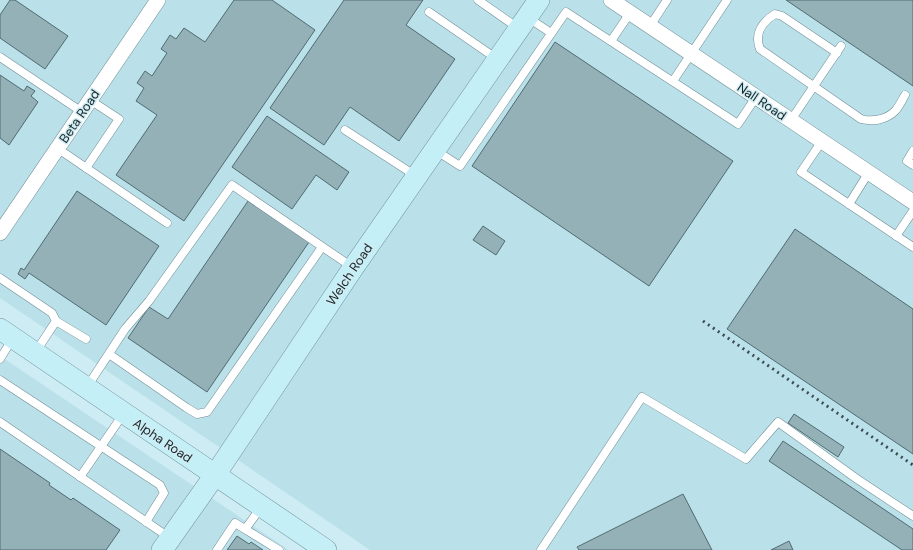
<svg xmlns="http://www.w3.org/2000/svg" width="913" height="550" viewBox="0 0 913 550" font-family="'DM Sans',sans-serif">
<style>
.built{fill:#bae1ea}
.building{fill:#94b1b8;stroke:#506b71}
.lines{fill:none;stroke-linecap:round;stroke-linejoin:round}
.lane-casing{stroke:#728e95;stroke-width:9}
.street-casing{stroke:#728e95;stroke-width:16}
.secondary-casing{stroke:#728e95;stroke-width:22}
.lane{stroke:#fff;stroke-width:8}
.street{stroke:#fff;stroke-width:15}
.secondary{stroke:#c5eff7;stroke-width:21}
.rail{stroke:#3e4d51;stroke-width:3;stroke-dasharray:2 4;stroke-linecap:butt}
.labels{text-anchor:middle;stroke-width:3;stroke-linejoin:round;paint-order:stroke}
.street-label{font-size:13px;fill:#182325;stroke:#ceecf3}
</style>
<rect width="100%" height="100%" fill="#ceecf3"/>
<g class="built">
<polygon points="0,0 913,0 913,550 370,550 0,298"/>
<polygon points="0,356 289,550 0,550"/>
</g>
<g class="building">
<polygon points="10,0 15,0 68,36 45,69 0,38 0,15"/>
<polygon points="234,0 272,0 315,30 184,221 116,175 157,115 136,101 144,88 137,83 145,71 152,76 167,53 161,49 170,35 176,39 184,28 205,42"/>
<polygon points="344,0 423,0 406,25 455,59 399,141 350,107 324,145 270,108"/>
<polygon points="786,0 913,0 913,86"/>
<polygon points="555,42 733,161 649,286 472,166"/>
<polygon points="0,75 24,91 27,86 35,91 31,96 38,102 9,145 0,138"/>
<polygon points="267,116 349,172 337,190 316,175 292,209 232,167"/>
<polygon points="77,191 159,246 106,325 29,273 25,279 18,274 21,268 24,270"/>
<polygon points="248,201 309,242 207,392 128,338 149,307 168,319"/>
<polygon points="483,226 505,241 496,255 473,240"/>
<polygon points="795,229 913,309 913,454 727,329"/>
<polygon points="794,414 844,447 838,457 788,423"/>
<polygon points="783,441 913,529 913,550 902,550 769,461"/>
<polygon points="0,449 50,483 49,485 71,500 73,498 120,530 106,550 0,550"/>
<polygon points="683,494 712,550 579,550 577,547"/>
<polygon points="237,536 249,544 251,542 263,550 227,550"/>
<polygon points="789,541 793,550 771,550"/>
</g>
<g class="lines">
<g class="lane-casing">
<g id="lane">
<polyline points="478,0 518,28"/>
<polyline points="429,12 497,59"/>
<polyline points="527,17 551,33"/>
<polyline points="650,26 667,0"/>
<polyline points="611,41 630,13"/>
<path d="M837 53 782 16 775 14C762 22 754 34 760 49L861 119C872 122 886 120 895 111 899 107 902 100 905 95"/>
<polyline points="0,57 82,112"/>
<polyline points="673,81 727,0"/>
<polyline points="791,120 841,46"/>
<polyline points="345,130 416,176"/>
<polyline points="822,141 801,172 913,247"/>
<polyline points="57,148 167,223"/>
<polyline points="435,150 460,166 566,12 738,124 756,97"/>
<polyline points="913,151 907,161 913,165"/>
<polyline points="86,168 119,119 90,100"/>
<polyline points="849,204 869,172"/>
<polyline points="896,236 913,211"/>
<polyline points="0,278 52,313 56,321 35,353"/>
<polyline points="56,321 86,339"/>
<polyline points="109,354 187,408 197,414 207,412 322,247"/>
<polyline points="0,359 13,338"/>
<polyline points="0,380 160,485 164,493 146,522"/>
<polyline points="87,387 125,329 149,301 232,185 352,267"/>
<polyline points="0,422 170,538"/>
<polyline points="80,477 124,413"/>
<polyline points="246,528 262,506"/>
<polyline points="217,550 235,523 279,550"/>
<polyline points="541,550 642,397 746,459 778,422 857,479 913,516"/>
</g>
</g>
<g class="street-casing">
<g id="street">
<polyline points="611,0 913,202"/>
<polyline points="0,233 158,0"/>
</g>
</g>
<g class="secondary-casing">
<g id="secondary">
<polyline points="0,329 326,550"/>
<polyline points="162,550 215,475 353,268 539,0"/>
</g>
</g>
<use href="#lane" class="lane"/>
<use href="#street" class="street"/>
<use href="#secondary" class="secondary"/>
<polyline class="rail" points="703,321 913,465"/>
</g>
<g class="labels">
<g class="street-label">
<text transform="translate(762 101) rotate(34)" y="5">Nall Road</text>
<text transform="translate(79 116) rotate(-56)" y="5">Beta Road</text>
<text transform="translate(349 274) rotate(-56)" y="5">Welch Road</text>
<text transform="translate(163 440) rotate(34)" y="5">Alpha Road</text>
</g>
</g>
</svg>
